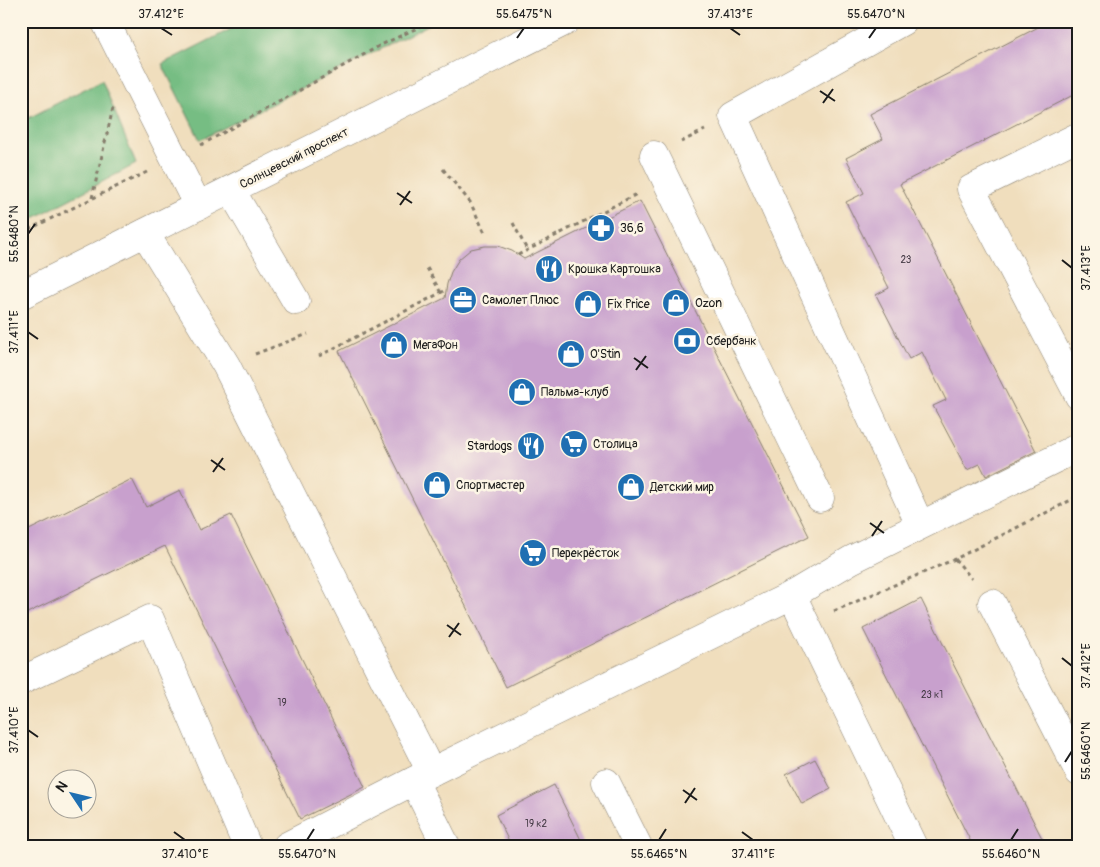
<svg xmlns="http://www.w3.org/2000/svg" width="1100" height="867" viewBox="0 0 1100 867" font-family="Pangolin,sans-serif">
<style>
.forest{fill:#76bd83;stroke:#496c50}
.building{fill:#c8a0cd}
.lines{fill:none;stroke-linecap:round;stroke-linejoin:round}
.minor-casing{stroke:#867d6c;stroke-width:29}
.path{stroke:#867d6c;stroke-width:3;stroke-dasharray:4 4;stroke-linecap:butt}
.minor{stroke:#fff;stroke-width:28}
.ticks{fill:none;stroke:#1c1c1c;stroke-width:2}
.labels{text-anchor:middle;stroke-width:5;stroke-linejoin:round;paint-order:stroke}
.number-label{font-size:10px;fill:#473d48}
.street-label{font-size:12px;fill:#1c1c1c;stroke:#fcf5e5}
.poi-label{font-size:12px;fill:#1c1c1c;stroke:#fcf5e5;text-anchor:start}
.neatline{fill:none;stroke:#1c1c1c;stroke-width:2}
.ticks-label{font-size:12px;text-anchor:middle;fill:#1c1c1c}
</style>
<rect width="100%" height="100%" fill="#fcf5e5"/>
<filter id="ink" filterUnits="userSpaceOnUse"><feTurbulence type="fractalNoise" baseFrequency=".02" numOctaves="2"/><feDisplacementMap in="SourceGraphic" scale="10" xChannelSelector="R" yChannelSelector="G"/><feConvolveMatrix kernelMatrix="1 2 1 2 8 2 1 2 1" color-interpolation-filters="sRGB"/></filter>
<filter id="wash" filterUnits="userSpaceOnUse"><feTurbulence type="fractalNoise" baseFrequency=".0096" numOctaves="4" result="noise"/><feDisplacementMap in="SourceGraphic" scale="20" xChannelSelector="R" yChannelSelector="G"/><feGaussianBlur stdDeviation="1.12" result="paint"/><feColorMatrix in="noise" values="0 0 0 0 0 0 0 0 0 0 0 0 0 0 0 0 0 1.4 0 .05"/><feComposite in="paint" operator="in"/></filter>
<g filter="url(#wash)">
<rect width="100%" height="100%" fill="#f0debd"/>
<g class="forest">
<polygon points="247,21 436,21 200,140 162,64"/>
<polygon points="102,80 136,164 21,225 21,122"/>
</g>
<g id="blocks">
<g class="building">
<polygon points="1050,21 1079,21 1079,92 900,184 1036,451 986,476 980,464 967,470 933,406 946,400 922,352 909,359 876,295 889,288 846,202 864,193 846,158 883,139 870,114"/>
<polygon points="640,201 809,536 506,687 339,351 445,298 447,284 451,272 459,259 471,249 485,246 498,246 512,251 524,259"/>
<polygon points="132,479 146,507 180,490 199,530 231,515 365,787 300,819 165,546 21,616 21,534"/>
<polygon points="921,599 944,646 1046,846 973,846 863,629"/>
<polygon points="815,759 831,789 802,804 786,774"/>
<polygon points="554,785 584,846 511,846 496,815"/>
</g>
</g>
</g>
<g filter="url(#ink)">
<use href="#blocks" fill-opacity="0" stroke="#867d6c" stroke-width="1"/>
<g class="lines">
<g class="minor-casing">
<g id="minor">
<polyline points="105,21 198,206"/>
<polyline points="903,21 733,116 920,525"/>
<polyline points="1079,136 971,189 1079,396"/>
<polyline points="654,155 820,498"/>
<polyline points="231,190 296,301"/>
<polyline points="145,233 226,365 431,772"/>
<polyline points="21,295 566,21"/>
<polyline points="792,595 913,846"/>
<polyline points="992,603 1079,772"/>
<polyline points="21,681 150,619 247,846"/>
<polyline points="414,781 446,846"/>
<polyline points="606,782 638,846"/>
<polyline points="287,846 431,772 792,595 851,560 1079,447"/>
</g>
</g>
<g class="path">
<polyline points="681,142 705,130"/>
<polyline points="201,145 381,45 432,21"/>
<polyline points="443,169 470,202 486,235"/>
<polyline points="92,198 113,108"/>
<polyline points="513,223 527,250"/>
<polyline points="21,233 147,172"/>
<polyline points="518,255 637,194"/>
<polyline points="427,268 441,293"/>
<polyline points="255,354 308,334"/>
<polyline points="319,356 446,290"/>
<polyline points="955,559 972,579"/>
<polyline points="834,611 955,559 1079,496"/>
</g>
<use href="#minor" class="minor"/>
</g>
</g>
<path class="ticks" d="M161 28 172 35M730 28 740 35M517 38 524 28M869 38 876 28M820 91 835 101M823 103 833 89M397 193 412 203M400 205 410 191M28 234 35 224M1062 260 1072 268M28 332 38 339M634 358 648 368M636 370 646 356M211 460 225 470M213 472 223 458M870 523 884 533M872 536 882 521M447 625 461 635M449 637 459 623M1062 658 1072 666M28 730 38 737M1065 762 1072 751M683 790 697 800M685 803 695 788M174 832 185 840M742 832 753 840M307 840 314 829M659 840 666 829M1011 840 1018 829"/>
<defs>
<g id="pharmacy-disc" transform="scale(1.4375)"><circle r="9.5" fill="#1f6fb2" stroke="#fcf5e5"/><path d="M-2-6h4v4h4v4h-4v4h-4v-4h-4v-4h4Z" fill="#fff"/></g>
<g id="restaurant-disc" transform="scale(1.4375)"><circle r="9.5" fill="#1f6fb2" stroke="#fcf5e5"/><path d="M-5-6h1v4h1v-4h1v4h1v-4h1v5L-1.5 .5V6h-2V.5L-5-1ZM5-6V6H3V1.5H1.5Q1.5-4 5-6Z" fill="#fff"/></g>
<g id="office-disc" transform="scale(1.4375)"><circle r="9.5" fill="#1f6fb2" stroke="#fcf5e5"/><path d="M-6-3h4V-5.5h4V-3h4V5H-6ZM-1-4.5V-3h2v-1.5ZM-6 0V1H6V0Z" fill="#fff"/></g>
<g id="shop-disc" transform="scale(1.4375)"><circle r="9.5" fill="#1f6fb2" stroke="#fcf5e5"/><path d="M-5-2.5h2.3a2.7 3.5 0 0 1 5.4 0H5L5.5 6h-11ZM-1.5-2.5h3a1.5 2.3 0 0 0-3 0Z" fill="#fff"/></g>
<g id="bank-disc" transform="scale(1.4375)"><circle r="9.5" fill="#1f6fb2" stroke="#fcf5e5"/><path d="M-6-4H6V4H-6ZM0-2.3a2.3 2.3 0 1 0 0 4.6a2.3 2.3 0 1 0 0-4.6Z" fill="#fff"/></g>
<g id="supermarket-disc" transform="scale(1.4375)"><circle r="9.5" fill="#1f6fb2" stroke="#fcf5e5"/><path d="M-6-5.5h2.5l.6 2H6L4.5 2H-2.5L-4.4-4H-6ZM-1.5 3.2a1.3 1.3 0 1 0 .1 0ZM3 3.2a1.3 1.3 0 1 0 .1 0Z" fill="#fff"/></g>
</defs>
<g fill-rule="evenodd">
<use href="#pharmacy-disc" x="601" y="228"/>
<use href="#restaurant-disc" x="549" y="269"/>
<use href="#office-disc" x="463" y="300"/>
<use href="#shop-disc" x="676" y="303"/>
<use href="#shop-disc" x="588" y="304"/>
<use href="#bank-disc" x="687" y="341"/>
<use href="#shop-disc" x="394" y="345"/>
<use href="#shop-disc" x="571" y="354"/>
<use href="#shop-disc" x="522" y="392"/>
<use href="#supermarket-disc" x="574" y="444"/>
<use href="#restaurant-disc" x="531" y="446"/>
<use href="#shop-disc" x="437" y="485"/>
<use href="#shop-disc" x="631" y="487"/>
<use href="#supermarket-disc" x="533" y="553"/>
</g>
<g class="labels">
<g class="number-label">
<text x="906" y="263">23</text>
<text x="932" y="698">23 к1</text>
<text x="282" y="706">19</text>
<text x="536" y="827">19 к2</text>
</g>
<g class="street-label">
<text transform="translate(294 158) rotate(-27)" y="4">Солнцевский проспект</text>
</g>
<g class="poi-label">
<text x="620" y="232">36,6</text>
<text x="568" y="273">Крошка Картошка</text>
<text x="482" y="304">Самолет Плюс</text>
<text x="695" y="307">Ozon</text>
<text x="607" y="308">Fix Price</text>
<text x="706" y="345">Сбербанк</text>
<text x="413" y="349">МегаФон</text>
<text x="590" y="358">O'Stin</text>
<text x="541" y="396">Пальма-клуб</text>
<text x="593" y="448">Столица</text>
<text x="512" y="450" text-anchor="end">Stardogs</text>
<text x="456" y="489">Спортмастер</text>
<text x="650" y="491">Детский мир</text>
<text x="552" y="557">Перекрёсток</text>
</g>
</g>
<rect width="1100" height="867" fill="none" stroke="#fcf5e5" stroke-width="55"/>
<g transform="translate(72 794) rotate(305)"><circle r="24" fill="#fcf5e5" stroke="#a29e95"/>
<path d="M0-4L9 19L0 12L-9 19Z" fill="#1f6fb2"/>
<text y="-8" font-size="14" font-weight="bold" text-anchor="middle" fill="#1c1c1c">N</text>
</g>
<rect x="28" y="28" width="1044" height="812" class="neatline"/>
<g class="ticks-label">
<text x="161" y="18">37.412°E</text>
<text x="524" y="18">55.6475°N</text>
<text x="730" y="18">37.413°E</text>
<text x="876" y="18">55.6470°N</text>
<text transform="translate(14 234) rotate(-90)" y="4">55.6480°N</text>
<text transform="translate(1086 268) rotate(-90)" y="4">37.413°E</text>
<text transform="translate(14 332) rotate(-90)" y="4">37.411°E</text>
<text transform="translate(1086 666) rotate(-90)" y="4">37.412°E</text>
<text transform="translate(14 730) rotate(-90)" y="4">37.410°E</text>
<text transform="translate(1086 751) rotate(-90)" y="4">55.6460°N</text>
<text x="185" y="858">37.410°E</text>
<text x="307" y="858">55.6470°N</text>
<text x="659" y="858">55.6465°N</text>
<text x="753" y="858">37.411°E</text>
<text x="1011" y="858">55.6460°N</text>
</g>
</svg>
